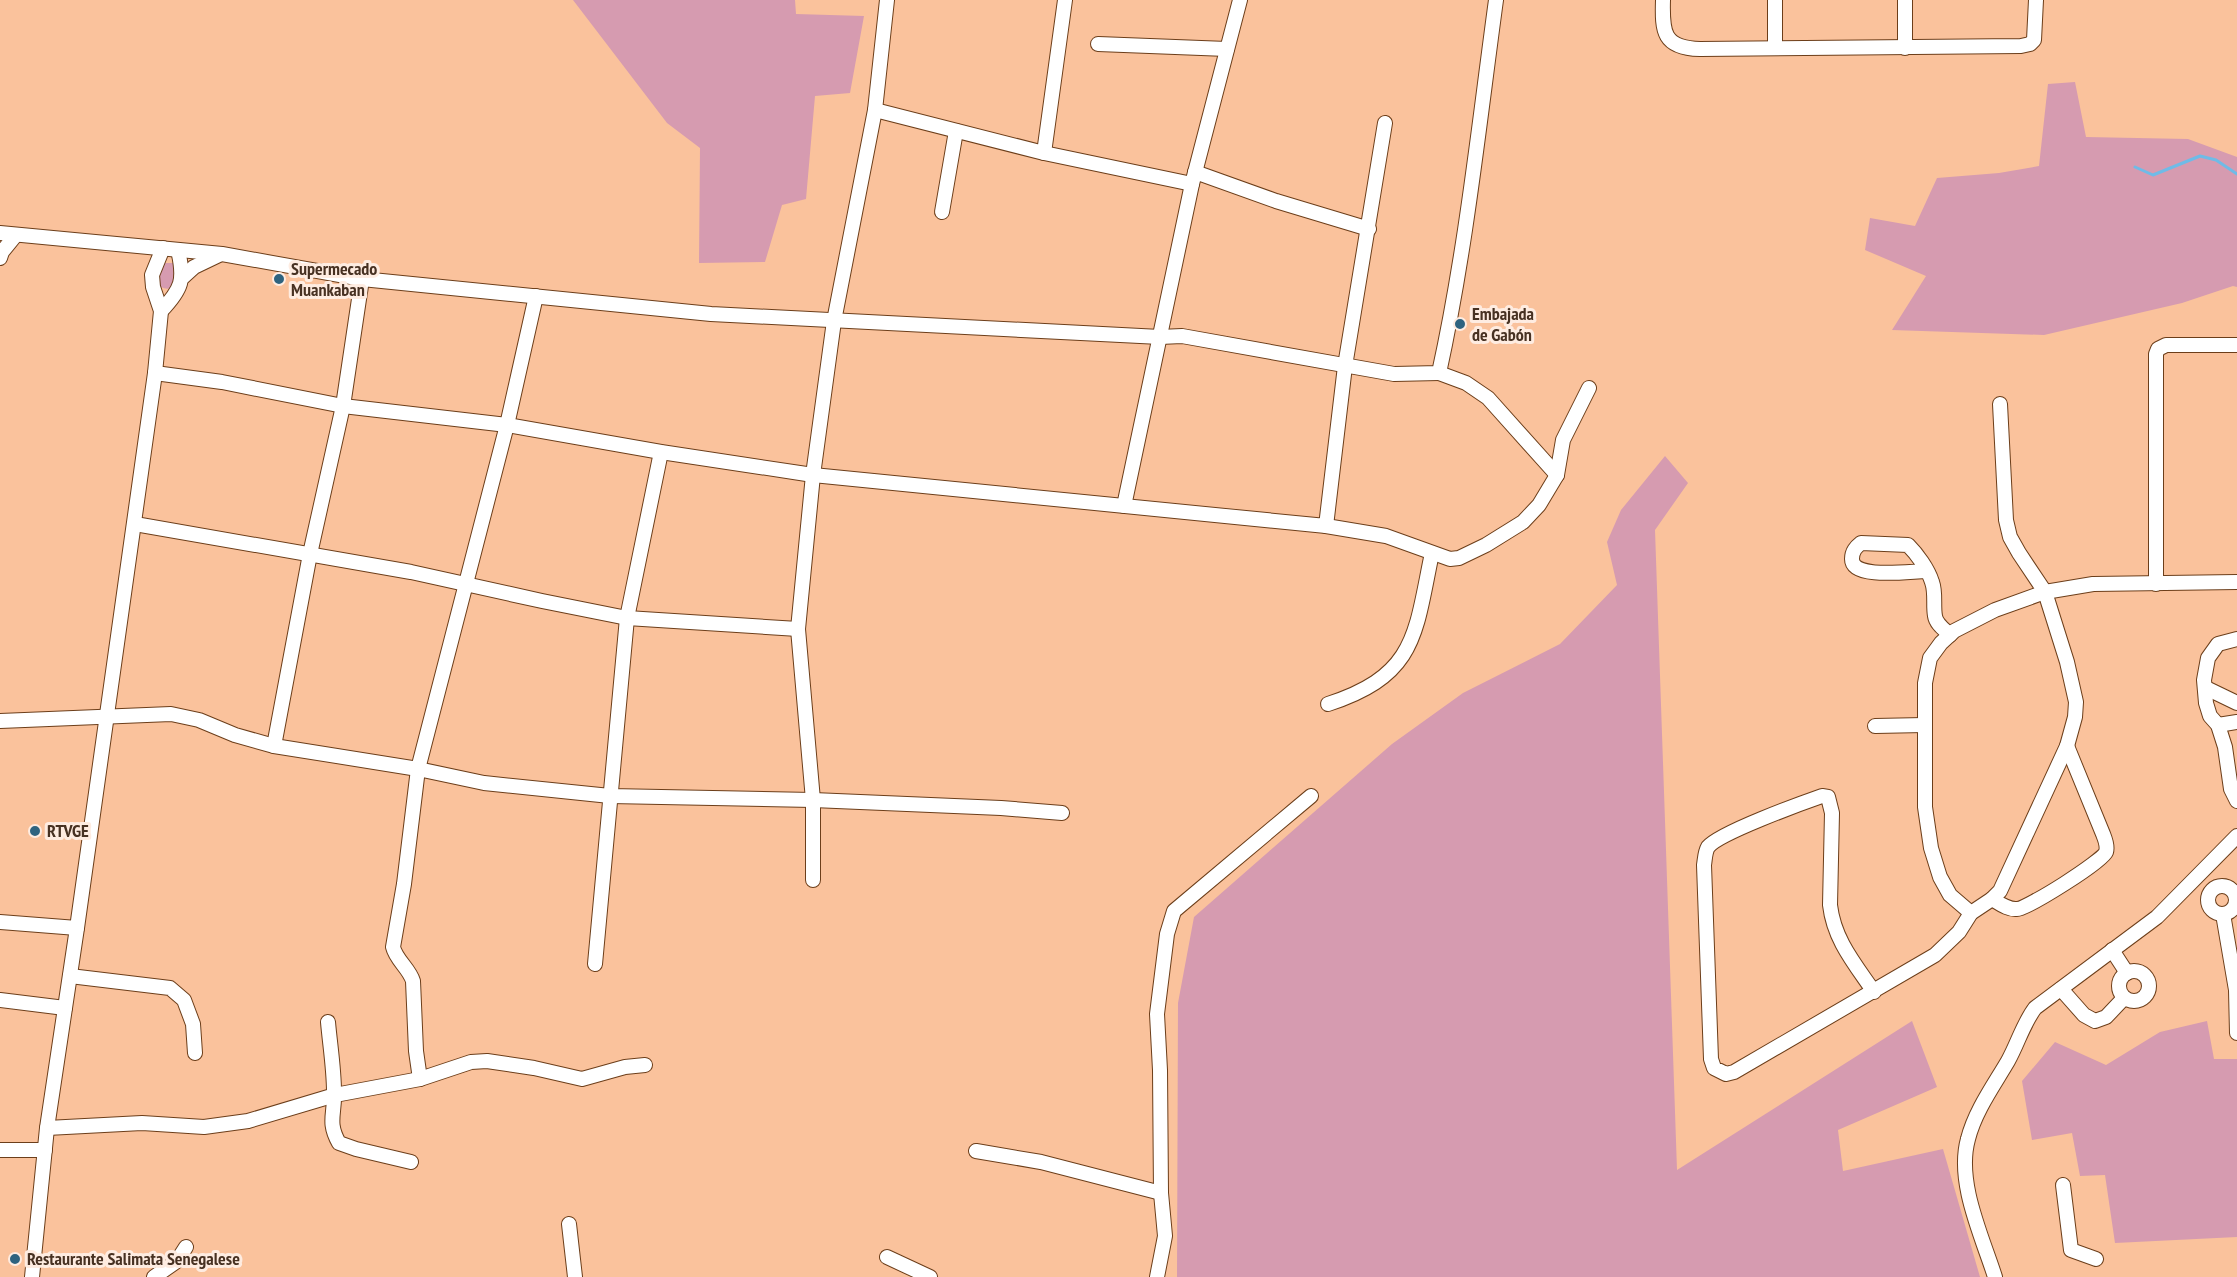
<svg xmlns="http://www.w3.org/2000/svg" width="2237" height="1277" viewBox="0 0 2237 1277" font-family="'PT Sans Narrow',sans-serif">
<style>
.green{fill:#d69bb0}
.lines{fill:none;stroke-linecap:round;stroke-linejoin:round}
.stream{stroke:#6fbbe7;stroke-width:3}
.minor-casing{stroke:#6c3e1a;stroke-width:16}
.minor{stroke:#fff;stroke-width:14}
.poi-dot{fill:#2f637f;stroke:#feece1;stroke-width:2}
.labels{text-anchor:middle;stroke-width:6;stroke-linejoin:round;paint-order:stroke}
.poi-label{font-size:18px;font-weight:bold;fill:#473122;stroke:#feece1;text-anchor:start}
</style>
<rect width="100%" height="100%" fill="#fac29c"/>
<g class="green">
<polygon points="573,0 795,0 796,14 864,16 850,93 815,96 806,199 782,205 765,262 699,263 700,148 667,123"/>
<polygon points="2075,82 2086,137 2188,139 2237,157 2237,287 2233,286 2182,303 2044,335 1892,330 1926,276 1865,250 1870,218 1915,226 1937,178 1999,173 2039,166 2048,84"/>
<path d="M163 263H173L179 266 175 287C167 290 162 289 156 283Z"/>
<polygon points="1665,456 1688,483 1655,530 1677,1170 1912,1021 1937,1087 1838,1130 1843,1171 1943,1149 1980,1277 1177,1277 1178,1003 1194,917 1392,744 1463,693 1560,644 1617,585 1607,542 1621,510"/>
<polygon points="2207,1021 2214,1059 2237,1059 2237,1237 2115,1243 2105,1175 2080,1176 2072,1133 2032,1140 2022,1081 2055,1042 2106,1065 2160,1032"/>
</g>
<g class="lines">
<polyline class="stream" points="2135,167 2153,175 2200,156 2216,160 2237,174"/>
<g class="minor-casing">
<g id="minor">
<path d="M1663 0C1662 32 1663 48 1700 49L2021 46 2030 44 2034 40 2036 0"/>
<polyline points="1098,44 1227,49"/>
<polyline points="1775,47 1775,0"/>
<polyline points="1905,48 1905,0"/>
<polyline points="875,110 1044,153 1192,184"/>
<polyline points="1044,153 1065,0"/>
<polyline points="1195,172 1276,201 1369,229"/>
<polyline points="942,212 956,131"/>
<path d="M0 233 222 254 362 279 711 314 1160 337 1182 336 1394 374 1439 373C1466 250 1479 124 1496 0"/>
<polyline points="0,258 2,252 15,236"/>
<polyline points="183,277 194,267 219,255"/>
<path d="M161 311C182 289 185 280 178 250"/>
<polyline points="155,373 222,382 343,406 507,425 661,452 813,475 1326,526 1345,366 1385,123"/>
<polyline points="1439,373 1466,383 1488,398 1557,475"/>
<polyline points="1124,506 1192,184 1240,0"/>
<polyline points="135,524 411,572 542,601 627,618 798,629"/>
<polyline points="1326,526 1386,536 1450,559 1459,558 1486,545 1523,522 1539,505 1557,475 1563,440 1589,388"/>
<path d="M1926 571C1911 571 1852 580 1852 559 1852 551 1856 547 1861 543L1908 545C1917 554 1928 569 1932 582 1936 593 1933 605 1935 616 1936 624 1945 630 1950 635"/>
<polyline points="2156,584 2156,354 2158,349 2166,345 2237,345"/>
<polyline points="2237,639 2218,644 2208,658 2204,680 2206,703 2210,716 2218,725 2225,747 2231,789 2237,801"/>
<polyline points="2206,688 2237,703"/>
<path d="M1328 704C1417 675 1415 634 1432 553"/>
<polyline points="0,721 171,714 199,720 235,735 274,746 418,769 484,783 610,796 813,800 1001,808 1062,813"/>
<polyline points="2218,725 2237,722"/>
<polyline points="1875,726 1924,725"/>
<polyline points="274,746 310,554 343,406 362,279"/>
<polyline points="813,880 813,800 798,629 813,475 834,321 875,110 887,0"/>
<circle cx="2222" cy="900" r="14"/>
<path d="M1992 899C1999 903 2008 910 2017 909 2027 909 2103 861 2106 852 2108 846 2105 839 2103 834L2067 746"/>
<polyline points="1971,913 1950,895 1940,877 1931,848 1925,807 1925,683 1930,658 1941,643 1954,631 1995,610 2045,592 2093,584 2237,582"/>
<polyline points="2223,914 2236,990 2237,1033"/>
<polyline points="0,922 77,928"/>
<polyline points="2112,950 2127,973"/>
<polyline points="595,964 627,618 661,452"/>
<circle cx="2134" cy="986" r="15"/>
<polyline points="70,976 170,988 184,1000 193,1024 195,1053"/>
<polyline points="2061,989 2084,1015 2095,1021 2106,1017 2124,998"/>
<path d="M1874 992C1855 964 1834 940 1830 905L1832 813 1828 797 1822 796C1802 803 1719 833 1708 847 1705 852 1705 859 1704 865L1711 1059 1714 1068 1726 1074 1734 1072 1935 955 1959 932 1971 913 1992 899 2000 891 2067 746 2075 717 2076 702 2067 662 2045 592 2019 553 2010 537 2006 520 2000 404"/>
<polyline points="0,1000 65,1008"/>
<path d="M328 1022C330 1045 334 1069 334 1092 335 1114 327 1122 339 1143L356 1149 411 1162"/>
<path d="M420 1079 416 1051 413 981C409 968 396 960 393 947L404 884 418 769 507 425 536 296"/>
<polyline points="47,1128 142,1123 204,1127 248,1121 335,1095 420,1079 471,1062 487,1061 534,1068 582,1079 625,1067 645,1065"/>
<polyline points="0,1150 45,1150"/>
<polyline points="976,1151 1041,1162 1161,1193"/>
<polyline points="2063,1185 2071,1250 2096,1259"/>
<polyline points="569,1224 575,1277"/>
<polyline points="887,1257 930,1277"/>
<polyline points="32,1277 47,1128 77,928 155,373 161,311 153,287 152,275 163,248"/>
<polyline points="154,1277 177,1261 186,1247"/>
<polyline points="1157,1277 1165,1236 1161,1193 1160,1070 1157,1014 1167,934 1174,911 1311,796"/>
<path d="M1995 1277C1982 1236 1956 1182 1968 1139 1975 1111 1994 1085 2008 1061 2018 1043 2023 1024 2035 1008L2157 917 2237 836"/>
</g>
</g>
<use href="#minor" class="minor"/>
</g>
<g class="poi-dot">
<circle cx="279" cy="279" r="6"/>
<circle cx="1460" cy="324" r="6"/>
<circle cx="35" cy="831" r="6"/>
<circle cx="15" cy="1259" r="6"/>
</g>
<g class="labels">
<g class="poi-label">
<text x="291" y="275">Supermecado<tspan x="291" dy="21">Muankaban</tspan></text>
<text x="1472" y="320">Embajada<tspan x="1472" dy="21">de Gabón</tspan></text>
<text x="47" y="837">RTVGE</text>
<text x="27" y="1265">Restaurante Salimata Senegalese</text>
</g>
</g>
</svg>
